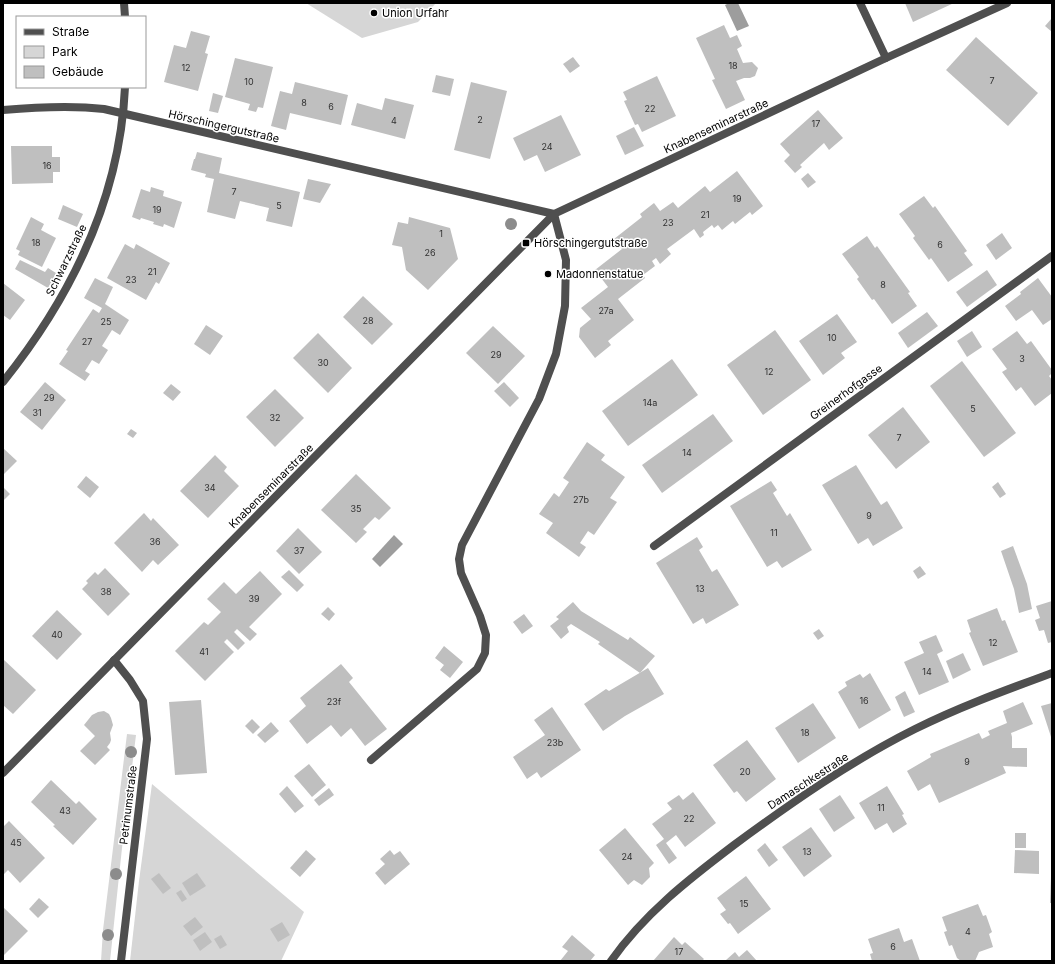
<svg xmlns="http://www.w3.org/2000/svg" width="1055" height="964" viewBox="0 0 1055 964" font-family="Inter,sans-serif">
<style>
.green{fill:#d6d6d6}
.water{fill:#9d9d9d}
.building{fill:#bfbfbf}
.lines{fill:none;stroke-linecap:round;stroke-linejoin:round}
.minor{stroke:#4f4f4f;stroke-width:8}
.tertiary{stroke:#4f4f4f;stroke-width:8}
.tree{fill:#8c8c8c}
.poi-dot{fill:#000;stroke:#fff;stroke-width:1.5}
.labels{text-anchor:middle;stroke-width:3;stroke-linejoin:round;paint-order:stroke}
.number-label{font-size:9px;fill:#303030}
.poi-label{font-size:11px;fill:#000;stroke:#fff;text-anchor:start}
.street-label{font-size:11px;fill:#000;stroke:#fff}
</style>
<rect width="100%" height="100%" fill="#fff"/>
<g class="green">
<polygon points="306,3 436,3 418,22 362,38"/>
<polygon points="127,734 136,735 122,848 110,961 101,961 103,930"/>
<polygon points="152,784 304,912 281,961 130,961 139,881"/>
</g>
<g class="water">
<polygon points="729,3 738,3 749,26 737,31 725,5"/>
<polygon points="394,535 403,544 380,567 372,559"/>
</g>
<g class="building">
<polygon points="905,3 954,3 913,22"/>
<polygon points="1052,18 1052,32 1045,26"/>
<polygon points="724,25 730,38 737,35 742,46 737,49 743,63 752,62 758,68 755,76 750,78 744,78 736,81 745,100 726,109 712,80 715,79 696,38"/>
<polygon points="191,31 210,36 205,53 208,54 198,91 164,82 174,45 186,48"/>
<polygon points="976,37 1038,93 1008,126 946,70"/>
<polygon points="573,57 580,66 570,73 563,64"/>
<polygon points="235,58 273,67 263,108 258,107 256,112 248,110 250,104 225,97"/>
<polygon points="436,75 454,79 450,96 432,92"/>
<polygon points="657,76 676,116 642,132 638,124 635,125 624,101 627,100 623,92"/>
<polygon points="295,82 348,95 341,125 290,113 286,130 271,126 280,91 292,94"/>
<polygon points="471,82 507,91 490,159 454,150"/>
<polygon points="213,93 223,96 218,113 209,111"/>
<polygon points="385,98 414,105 405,139 351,125 357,103 382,110"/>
<polygon points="818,110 843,138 829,150 824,143 800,165 802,167 795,173 784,161 790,155 780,144"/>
<polygon points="561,115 581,155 545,172 537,155 524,161 513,138"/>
<polygon points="634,127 644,146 625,155 616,136"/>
<polygon points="11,146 52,146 52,157 60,157 60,172 53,172 53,183 12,184"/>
<polygon points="197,152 222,158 219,173 300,192 292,227 266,221 269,208 240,201 235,219 207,212 214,179 205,177 206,174 191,170 194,159 195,159"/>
<polygon points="737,171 763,206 752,215 750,212 735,224 733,221 722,230 718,225 714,228 712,225 703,232 704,235 700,238 694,229 667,249 671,254 660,264 656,258 652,261 655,266 643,275 645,278 618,299 634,320 608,341 611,345 595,358 579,337 580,328 591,319 581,308 608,287 595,270 622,249 614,239 642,217 640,214 654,203 660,211 673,202 678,208 705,186 710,192"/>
<polygon points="808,173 816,182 808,188 801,179"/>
<polygon points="308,179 331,184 320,203 303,199"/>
<polygon points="151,187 164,191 163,196 182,202 174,228 164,224 163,227 153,224 154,222 141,218 140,220 132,217 141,189 150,192"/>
<polygon points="924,196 933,208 935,206 967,251 964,253 973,265 948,282 931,258 929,260 913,238 915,236 899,214"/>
<polygon points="63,205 83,214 77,227 58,219"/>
<polygon points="31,217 44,224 41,230 56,238 42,267 18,255 20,251 16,249"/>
<polygon points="409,217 450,228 458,259 428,290 406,270 402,247 392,245 398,222 408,224"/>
<polygon points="1002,233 1012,248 996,260 986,245"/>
<polygon points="867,236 875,248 877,246 910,292 908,293 917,306 892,324 874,299 872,300 857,279 859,277 842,254"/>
<polygon points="125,244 134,249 136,244 170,263 159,284 156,282 146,300 107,278"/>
<polygon points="20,260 45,272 48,268 56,273 48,288 15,269"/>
<polygon points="987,270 997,285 967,307 956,292"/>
<polygon points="95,278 113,287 105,304 129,320 120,335 112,330 102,346 108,350 99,364 92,360 85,371 90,374 85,381 59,364 68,351 66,350 93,309 99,313 102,308 84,298"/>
<polygon points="1038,278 1052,297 1052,319 1043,325 1032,310 1016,321 1005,306 1021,294 1020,292"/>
<polygon points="3,283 25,300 10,320 3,315"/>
<polygon points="363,296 393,324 372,345 343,317"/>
<polygon points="927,312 938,326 908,348 898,333"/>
<polygon points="837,314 857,342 841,353 845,358 823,375 799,341"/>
<polygon points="206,325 223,336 210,355 194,344"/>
<polygon points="493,326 525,356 498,384 466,353"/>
<polygon points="775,330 811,380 763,415 727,365"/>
<polygon points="972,331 982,347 967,357 957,341"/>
<polygon points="1017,331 1027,344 1031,341 1052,370 1052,373 1049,376 1052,380 1052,393 1035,406 1021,387 1016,391 1002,372 1007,369 992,349"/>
<polygon points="318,333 352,368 328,393 293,358"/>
<polygon points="672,359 698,395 628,446 602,411"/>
<polygon points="962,361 1016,433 984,457 930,386"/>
<polygon points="45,382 66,400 42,430 20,412"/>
<polygon points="504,382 519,398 510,407 494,391"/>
<polygon points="171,384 181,392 173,401 163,393"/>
<polygon points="275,389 304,418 275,447 246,417"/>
<polygon points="903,407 930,442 896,469 868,435"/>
<polygon points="713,414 733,441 662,493 642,465"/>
<polygon points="131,429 137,433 133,438 127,434"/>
<polygon points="587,442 605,455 601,460 625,477 610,498 617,502 594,535 588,531 580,543 586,547 579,557 546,533 553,523 539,514 554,493 559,497 569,482 563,478"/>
<polygon points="3,448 17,461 3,475"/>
<polygon points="215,455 227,467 224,471 239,486 208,518 180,491"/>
<polygon points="856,465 881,505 887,501 903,528 873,546 868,538 858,544 822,485"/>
<polygon points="356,474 391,508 379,520 375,517 363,529 367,532 356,543 321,510"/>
<polygon points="86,476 99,487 90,498 77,487"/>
<polygon points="771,481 777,490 773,493 787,516 790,513 812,550 782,568 777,561 767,567 730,506"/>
<polygon points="998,482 1006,494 1000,498 992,487"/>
<polygon points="3,487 10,494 3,501"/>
<polygon points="144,513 151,521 153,518 179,545 158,565 153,560 142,572 114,543"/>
<polygon points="298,528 322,552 299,574 276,551"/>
<polygon points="697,537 703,547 699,550 712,572 717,569 739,605 706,624 703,618 693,624 656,563"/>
<polygon points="1013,546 1027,584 1032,609 1019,613 1014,589 1001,551"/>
<polygon points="920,566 926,574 918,579 913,571"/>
<polygon points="105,568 130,594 108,616 82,589 88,583 86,581 95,572 98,575"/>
<polygon points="289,570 304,585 297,592 281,577"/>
<polygon points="260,571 282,594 249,627 257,634 250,641 237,629 234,632 245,643 238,650 227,639 224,642 234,652 205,681 175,651 204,622 208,625 221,612 207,599 224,582 236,594"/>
<polygon points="1052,601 1052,642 1048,643 1044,630 1039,631 1035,620 1040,618 1036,606"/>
<polygon points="573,602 581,611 628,640 630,637 655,656 640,673 598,644 600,642 571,624 567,627 569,632 561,639 550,626 559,619 556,617"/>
<polygon points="328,607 335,614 329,621 321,614"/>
<polygon points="997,608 1002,621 1005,620 1018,652 983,666 969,633 971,632 967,620"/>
<polygon points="57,610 82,634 57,660 32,636"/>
<polygon points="524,614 533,626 522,634 513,622"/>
<polygon points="819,629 824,636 818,640 813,633"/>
<polygon points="936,635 943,651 937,654 949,682 919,695 904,662 924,653 919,642"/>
<polygon points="444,646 463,662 450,678 440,670 444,665 435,658"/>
<polygon points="963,653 971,670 953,679 946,661"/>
<polygon points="3,659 36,690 13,714 3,705"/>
<polygon points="341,664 353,678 349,682 387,729 365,746 351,728 341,737 331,725 307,744 289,721 306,706 300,698"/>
<polygon points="648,668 664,694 625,716 603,731 584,704 606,689 609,691"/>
<polygon points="870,673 891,710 859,729 838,692 847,686 845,682 860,674 863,678"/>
<polygon points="905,691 915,712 904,717 895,697"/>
<polygon points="201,700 207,773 175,775 169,702"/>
<polygon points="1023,702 1033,724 1011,733 1012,737 1012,748 1027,748 1027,767 1003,766 1006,773 939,803 930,784 918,791 907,771 931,757 930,754 979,733 982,739 990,735 988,731 1007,723 1003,711"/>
<polygon points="813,703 836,738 798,763 775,728"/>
<polygon points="1052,703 1052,740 1041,706"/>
<polygon points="552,707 581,750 541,778 537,772 527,779 513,757 545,735 534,720"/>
<polygon points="104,711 109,714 111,718 113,725 110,733 111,740 110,743 107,747 110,750 95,765 80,751 95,736 84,725 92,715 98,712"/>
<polygon points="252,719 260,727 253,734 245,726"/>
<polygon points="271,722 279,731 265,743 257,735"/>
<polygon points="747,740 776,779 746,802 737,791 734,793 713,765"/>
<polygon points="309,764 326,785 312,797 294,776"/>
<polygon points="51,780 76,804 79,801 97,819 73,845 53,826 55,825 31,802"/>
<polygon points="287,786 304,806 295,813 279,794"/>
<polygon points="887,786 904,814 902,815 907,824 893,833 887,823 875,830 859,803"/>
<polygon points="329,788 334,795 319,806 314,800"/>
<polygon points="693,792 716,823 685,847 676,835 666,843 677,858 669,864 656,845 664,839 652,824 672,809 667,803 679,795 683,800"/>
<polygon points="840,795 855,818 834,832 819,809"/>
<polygon points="9,821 45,858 20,883 8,870 3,875 3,827"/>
<polygon points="811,827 832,856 804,877 782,847"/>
<polygon points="625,828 654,863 649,868 650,877 642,885 634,880 628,885 599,850"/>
<rect x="1015" y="833" width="11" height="15"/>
<polygon points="765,843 778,860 769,867 757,850"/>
<polygon points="306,850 316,859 300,877 290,868"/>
<polygon points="390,850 394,855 400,851 410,864 385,885 375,873 385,864 380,859"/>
<polygon points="1015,850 1039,851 1039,874 1014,873"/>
<polygon points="159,873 171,888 163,894 151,879"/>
<polygon points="197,873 206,886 190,896 182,883"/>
<polygon points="746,876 771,909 738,934 730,923 728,924 720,914 726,910 717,898"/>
<polygon points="1051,877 1052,878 1052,903 1050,903"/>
<polygon points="181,890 187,899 182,902 176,893"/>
<polygon points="39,898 49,907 38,918 29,909"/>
<polygon points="978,904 983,916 986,915 992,932 989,934 993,947 979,952 975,961 961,961 957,958 952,945 949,946 944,932 947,931 942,917"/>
<polygon points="3,907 28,931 3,956"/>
<polygon points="195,917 203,927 191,936 183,926"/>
<polygon points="282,922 290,935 278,942 270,929"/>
<polygon points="899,928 904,942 912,939 920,961 872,961 870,954 873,953 868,939"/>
<polygon points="205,932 212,942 200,951 193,940"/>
<polygon points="221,935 227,945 220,949 214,939"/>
<polygon points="572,935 595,955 590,961 560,961 568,951 562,947"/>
<polygon points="674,937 682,945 685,942 704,959 702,961 653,961"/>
<polygon points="747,950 757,961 727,961 726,960 735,952 739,957"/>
</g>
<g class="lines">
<g class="minor">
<polyline points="124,3 125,17"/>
<polyline points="860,3 886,58"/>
<path d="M3 110C37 107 70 105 104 109L554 214 566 260 565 306 556 354 539 399 462 545 459 559 461 573 480 616 486 635 485 653 477 669 371 760"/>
<path d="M3 382C71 297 120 198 125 87"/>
<polyline points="654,546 1052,256"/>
<polyline points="114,660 130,680 143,701 147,739 121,961"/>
<path d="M611 961C644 914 689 879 734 845 791 803 851 761 915 729 959 707 1006 690 1052 673"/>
</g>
<polyline class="tertiary" points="3,773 554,214 886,58 1007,3"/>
</g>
<g class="tree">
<circle cx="511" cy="224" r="6"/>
<circle cx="131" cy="752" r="6"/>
<circle cx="116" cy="874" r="6"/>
<circle cx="108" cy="935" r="6"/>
</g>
<g class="poi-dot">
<circle cx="374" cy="13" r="4"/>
<rect x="522" y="239" width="8" height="8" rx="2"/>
<circle cx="548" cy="274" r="4"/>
</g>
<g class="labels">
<g class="number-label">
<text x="733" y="69">18</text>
<text x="186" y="71">12</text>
<text x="992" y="84">7</text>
<text x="249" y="85">10</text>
<text x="304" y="106">8</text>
<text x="331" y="110">6</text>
<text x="650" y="112">22</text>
<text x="480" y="123">2</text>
<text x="394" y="124">4</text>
<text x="816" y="127">17</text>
<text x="547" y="150">24</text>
<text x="47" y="169">16</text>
<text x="234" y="195">7</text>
<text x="737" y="202">19</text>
<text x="279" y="209">5</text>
<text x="157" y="213">19</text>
<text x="705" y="218">21</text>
<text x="668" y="226">23</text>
<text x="441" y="237">1</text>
<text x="36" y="246">18</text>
<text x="940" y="248">6</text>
<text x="430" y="256">26</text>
<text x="152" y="275">21</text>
<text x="131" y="283">23</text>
<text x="883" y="288">8</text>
<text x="606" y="314">27a</text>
<text x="368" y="324">28</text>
<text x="106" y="325">25</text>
<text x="832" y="341">10</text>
<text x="87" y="345">27</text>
<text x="496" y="358">29</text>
<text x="1022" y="362">3</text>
<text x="323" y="366">30</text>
<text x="769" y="375">12</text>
<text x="49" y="401">29</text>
<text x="650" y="406">14a</text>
<text x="973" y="412">5</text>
<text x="37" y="416">31</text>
<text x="275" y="421">32</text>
<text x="899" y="441">7</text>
<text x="687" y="456">14</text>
<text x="210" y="491">34</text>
<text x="581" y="503">27b</text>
<text x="356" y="512">35</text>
<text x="869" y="519">9</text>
<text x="774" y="536">11</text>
<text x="155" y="545">36</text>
<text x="299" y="554">37</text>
<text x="700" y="592">13</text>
<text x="106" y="595">38</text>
<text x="254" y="602">39</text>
<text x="57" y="638">40</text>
<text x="993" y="646">12</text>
<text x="204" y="655">41</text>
<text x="927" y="675">14</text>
<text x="864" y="704">16</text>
<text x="334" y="705">23f</text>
<text x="805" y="736">18</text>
<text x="555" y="746">23b</text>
<text x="967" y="765">9</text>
<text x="745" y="775">20</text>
<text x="881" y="811">11</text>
<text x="65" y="814">43</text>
<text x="689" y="822">22</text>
<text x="16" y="846">45</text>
<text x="807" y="855">13</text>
<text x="627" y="860">24</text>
<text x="744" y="907">15</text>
<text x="968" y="935">4</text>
<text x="893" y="950">6</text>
<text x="679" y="955">17</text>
</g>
<g class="poi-label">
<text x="382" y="17">Union Urfahr</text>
<text x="534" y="247">Hörschingergutstraße</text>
<text x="556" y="278">Madonnenstatue</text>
</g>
<g class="street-label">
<text transform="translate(224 126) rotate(13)" y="4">Hörschingergutstraße</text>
<text transform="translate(716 126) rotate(-25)" y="4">Knabenseminarstraße</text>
<text transform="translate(66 260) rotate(-64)" y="4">Schwarzstraße</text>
<text transform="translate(846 392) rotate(-36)" y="4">Greinerhofgasse</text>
<text transform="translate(271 486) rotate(-45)" y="4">Knabenseminarstraße</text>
<text transform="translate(808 781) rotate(-33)" y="4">Damaschkestraße</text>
<text transform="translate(128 805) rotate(-83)" y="4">Petrinumstraße</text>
</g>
</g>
<rect width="1055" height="964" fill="none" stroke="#000000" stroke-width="8"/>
<rect x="16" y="16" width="130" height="72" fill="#ffffff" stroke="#999999"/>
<rect x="24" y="29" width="20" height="6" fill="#4f4f4f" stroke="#999999"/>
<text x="52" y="36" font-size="12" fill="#000000">Straße</text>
<rect x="24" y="46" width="20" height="12" fill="#d6d6d6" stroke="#999999"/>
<text x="52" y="56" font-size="12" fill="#000000">Park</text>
<rect x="24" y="66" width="20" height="12" fill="#bfbfbf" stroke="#999999"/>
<text x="52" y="76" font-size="12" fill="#000000">Gebäude</text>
</svg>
